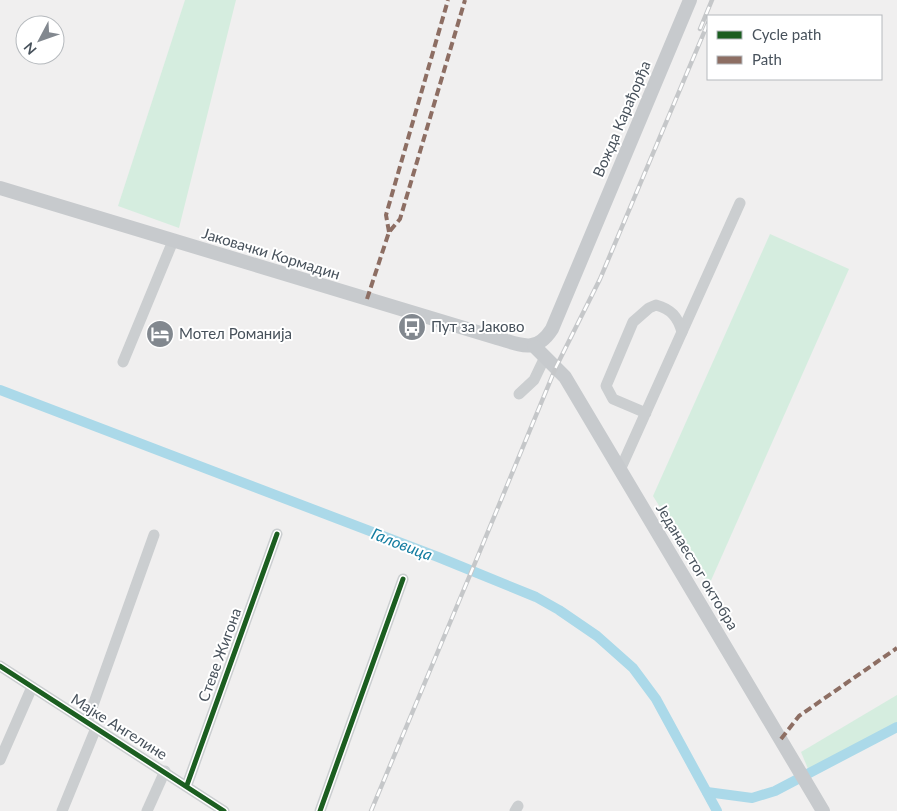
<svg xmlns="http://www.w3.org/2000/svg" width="897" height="811" viewBox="0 0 897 811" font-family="Lato,sans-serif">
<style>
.green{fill:#d5eddf}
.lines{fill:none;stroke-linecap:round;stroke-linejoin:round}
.canal{stroke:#abd9e9;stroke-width:10}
.minor{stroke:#cbced0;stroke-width:11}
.major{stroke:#c7cacd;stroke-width:14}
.rail-casing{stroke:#c5c7c9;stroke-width:4.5}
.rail{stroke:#fff;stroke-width:2.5;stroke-dasharray:8;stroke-linecap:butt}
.quiet{stroke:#8d6e63;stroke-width:4;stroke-dasharray:8 4;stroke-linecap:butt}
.cycleway-casing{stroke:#fff;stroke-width:8}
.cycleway{stroke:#1b5e20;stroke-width:5}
.labels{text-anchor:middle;stroke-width:4;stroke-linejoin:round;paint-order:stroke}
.street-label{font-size:15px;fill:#47515b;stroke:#fff}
.poi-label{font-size:15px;fill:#47515b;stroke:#fff;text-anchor:start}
.water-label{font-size:16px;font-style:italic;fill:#147da1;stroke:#fff}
</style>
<rect width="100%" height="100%" fill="#f0efef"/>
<g class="green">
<polygon points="185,0 236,0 179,228 118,206"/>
<polygon points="770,234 849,269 709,585 653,496"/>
<polygon points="897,695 897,732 811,776 801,752"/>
</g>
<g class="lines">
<g class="canal">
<polyline points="0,390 438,557 536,597 559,610 597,636 633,668 656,699 717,811"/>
<polyline points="707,792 752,798 775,791 897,727"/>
</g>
<g class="minor">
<polyline points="682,332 740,203"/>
<polyline points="123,362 173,241"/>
<polyline points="519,394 534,380 545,357"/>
<path d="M620 470 682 332C678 317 671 309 656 305L649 308 633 322 606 386 613 399 646 413"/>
<polyline points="0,666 224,811"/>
<polyline points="87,722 154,535"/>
<polyline points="0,760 32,687"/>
<polyline points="187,785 277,534"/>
<polyline points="62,811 96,728"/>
<polyline points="147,811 165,771"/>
<polyline points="320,811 403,579"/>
<polyline points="515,811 518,806"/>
</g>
<g class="major">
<path d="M0 188 497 338C521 345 536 354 552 329L690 0"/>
<polyline points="534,346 565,377 823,811"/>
</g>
<g class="rail-casing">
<g id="rail">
<polyline points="700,29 712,0"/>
<polyline points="371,811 475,563 556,367 600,279 708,23"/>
</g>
</g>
<use href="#rail" class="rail"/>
<g class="quiet">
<polyline points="389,232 386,215 448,0"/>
<polyline points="367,299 389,232 400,219 465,0"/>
<polyline points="781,739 799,716 897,648"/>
</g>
<g class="cycleway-casing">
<g id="cycleway">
<polyline points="0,666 224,811"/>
<polyline points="187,785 277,534"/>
<polyline points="320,811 403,579"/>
</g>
</g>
<use href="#cycleway" class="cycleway"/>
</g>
<defs>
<g id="bus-disc" transform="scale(1.4375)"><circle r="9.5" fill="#82888f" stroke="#fff"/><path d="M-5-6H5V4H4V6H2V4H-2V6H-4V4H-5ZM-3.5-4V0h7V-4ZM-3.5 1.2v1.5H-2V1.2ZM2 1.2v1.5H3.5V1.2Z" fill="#fff"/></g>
<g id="hotel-disc" transform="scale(1.4375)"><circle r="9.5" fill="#82888f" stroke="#fff"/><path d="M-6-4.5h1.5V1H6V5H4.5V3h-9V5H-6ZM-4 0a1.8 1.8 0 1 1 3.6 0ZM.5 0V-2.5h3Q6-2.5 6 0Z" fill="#fff"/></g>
</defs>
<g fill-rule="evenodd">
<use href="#bus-disc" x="412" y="327"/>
<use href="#hotel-disc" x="160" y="334"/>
</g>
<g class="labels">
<g class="street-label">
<text transform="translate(622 119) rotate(-67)" y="5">Вожда Карађорђа</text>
<text transform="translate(271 254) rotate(17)" y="5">Јаковачки Кормадин</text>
<text transform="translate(697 567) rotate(59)" y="5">Једанаестог октобра</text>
<text transform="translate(220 655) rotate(-70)" y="5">Стеве Жигона</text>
<text transform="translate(119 727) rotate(32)" y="5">Мајке Ангелине</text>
</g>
<g class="poi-label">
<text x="431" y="332">Пут за Јаково</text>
<text x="179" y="339">Мотел Романија</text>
</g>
<g class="water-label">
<text transform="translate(402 544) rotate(21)" y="6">Галовица</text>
</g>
</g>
<rect x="707" y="15" width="175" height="65" fill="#ffffff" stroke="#b5b9bd"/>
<rect x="717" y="31" width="25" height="8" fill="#1b5e20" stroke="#b5b9bd"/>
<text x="752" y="40" font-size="15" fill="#47515b">Cycle path</text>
<rect x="717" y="56" width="25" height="8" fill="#8d6e63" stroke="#b5b9bd"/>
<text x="752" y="65" font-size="15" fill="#47515b">Path</text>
<g transform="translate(40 40) rotate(229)"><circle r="24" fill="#ffffff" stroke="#b5b9bd"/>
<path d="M0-4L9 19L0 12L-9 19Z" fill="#82888f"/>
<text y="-8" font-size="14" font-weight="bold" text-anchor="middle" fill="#47515b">N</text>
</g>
</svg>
